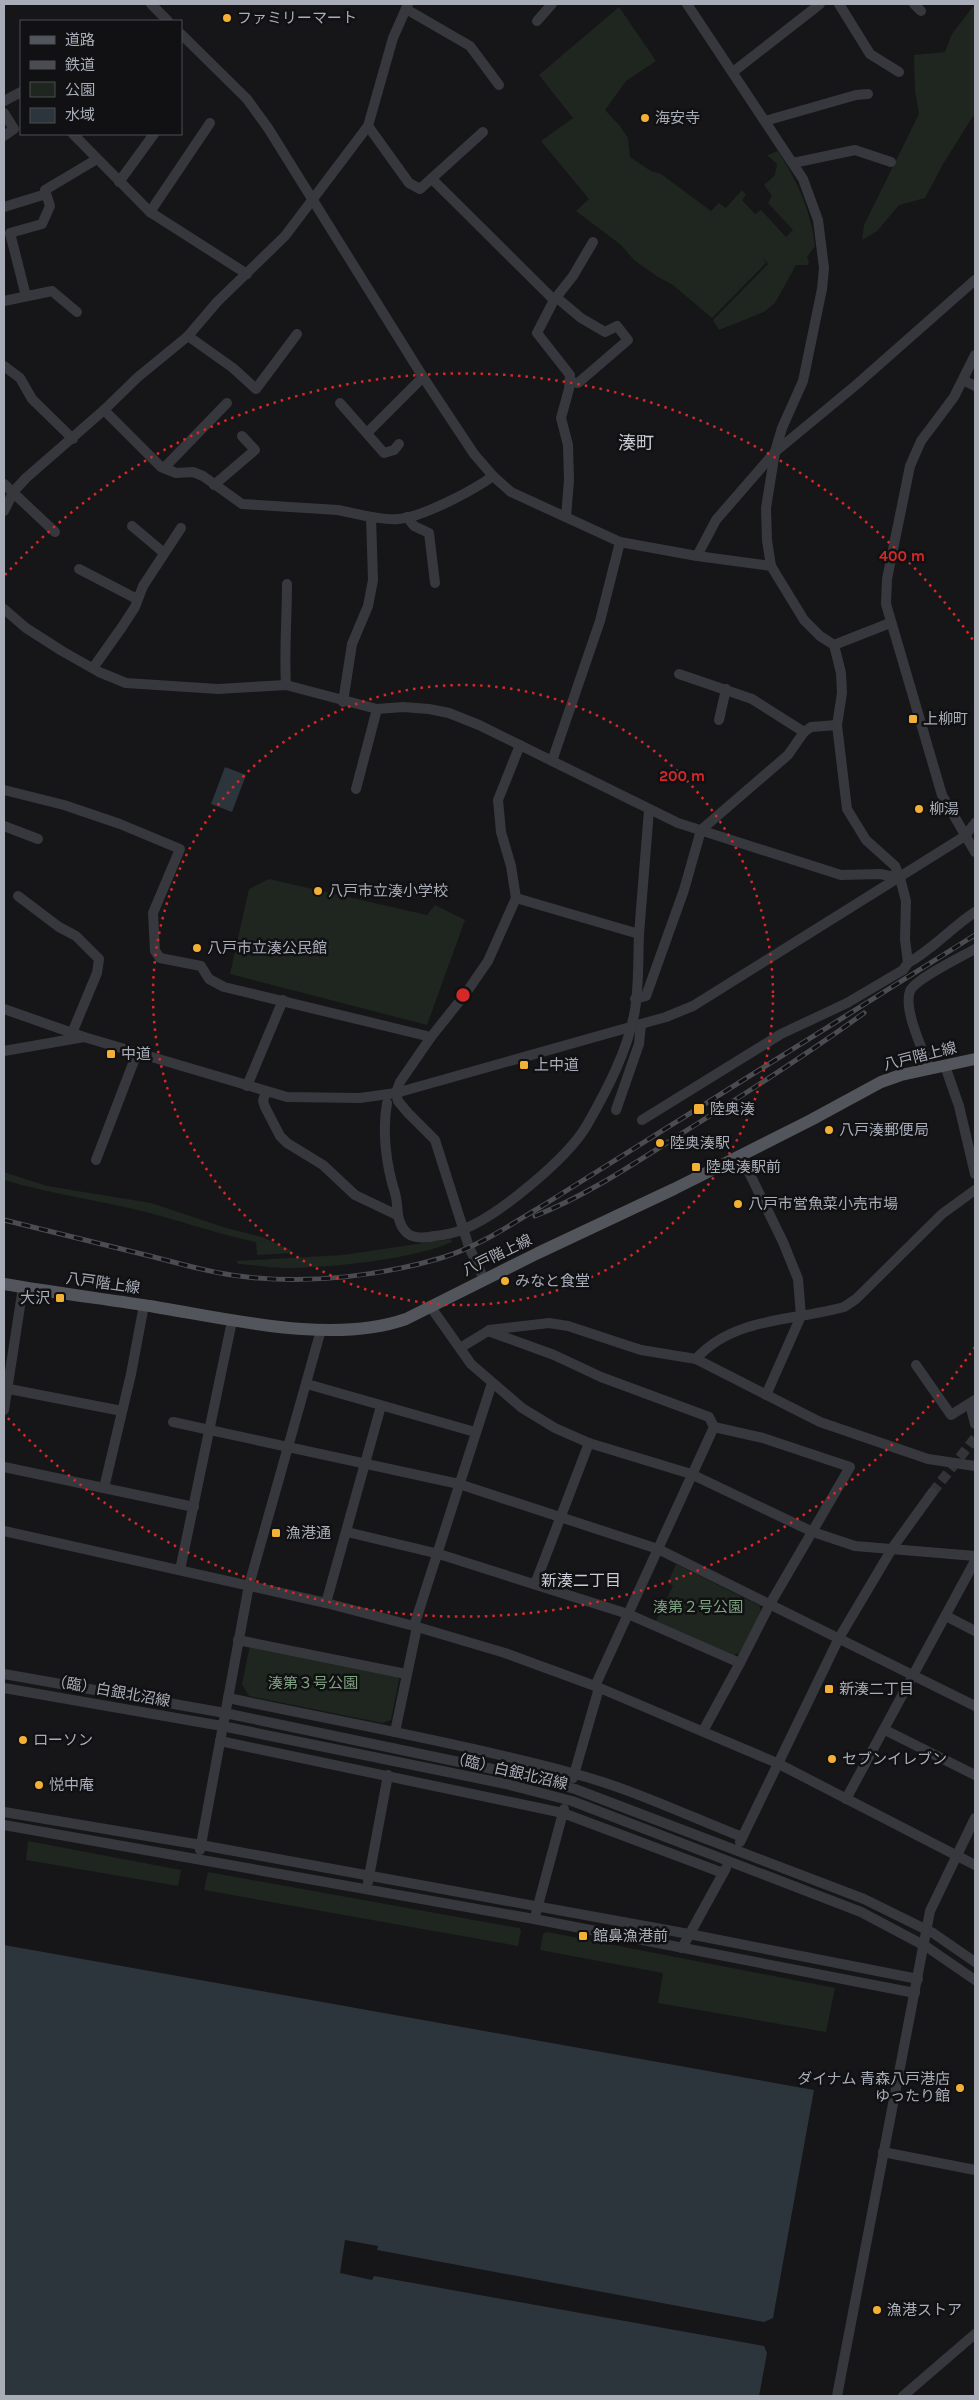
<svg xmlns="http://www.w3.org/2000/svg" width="979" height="2400" viewBox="0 0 979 2400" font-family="Karla,'Noto Sans JP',sans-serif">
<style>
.green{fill:#1e261f}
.water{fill:#2c353c}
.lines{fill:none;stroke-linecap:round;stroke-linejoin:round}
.minor-tunnel{stroke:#333438;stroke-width:10;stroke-dasharray:10 5;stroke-linecap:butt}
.minor{stroke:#37383d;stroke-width:10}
.major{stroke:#53555c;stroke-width:12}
.rail-casing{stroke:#4a4c52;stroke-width:5}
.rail{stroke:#111113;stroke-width:3;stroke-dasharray:9;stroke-linecap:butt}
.ring{fill:none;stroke:#d62828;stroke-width:2.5;stroke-dasharray:2.5 5}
.poi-dot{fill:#f2b134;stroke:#111113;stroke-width:2}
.labels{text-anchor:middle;stroke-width:5;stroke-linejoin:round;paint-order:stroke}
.poi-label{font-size:15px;fill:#a8adb8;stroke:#111113;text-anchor:start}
.street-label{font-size:15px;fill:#a8adb8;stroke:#111113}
.park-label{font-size:15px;fill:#7fa381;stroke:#111113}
.neighbourhood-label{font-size:16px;fill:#c9ccd4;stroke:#111113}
.quarter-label{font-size:18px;fill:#c9ccd4;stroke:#111113}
.centre{fill:#d62828;stroke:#111113;stroke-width:2.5}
.ring-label{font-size:15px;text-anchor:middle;font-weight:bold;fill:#d62828;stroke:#111113;stroke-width:5;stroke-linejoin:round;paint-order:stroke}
</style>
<rect width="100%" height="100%" fill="#161618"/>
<g class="green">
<polygon points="975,4 975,113 943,164 925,198 899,205 877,231 862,240 864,225 919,114 915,91 914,55 945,52 952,34"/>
<path d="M619 7 656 61 626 81 605 110 620 126 628 138 630 157 651 171 661 174 711 211 719 203 726 208 742 190 746 195 742 200 755 214 761 210 786 237 793 230 768 203 772 196 764 185 775 175 777 164 767 155 778 151C797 181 811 210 815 246L807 257 809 262 807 265H796L775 303 764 312 719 330 713 320 768 264 762 257 766 263 712 318 673 285 658 277 634 260 621 245 576 211 589 199 541 141 573 118 539 75Z"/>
<polygon points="269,879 427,915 435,905 465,920 427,1025 230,974 249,889"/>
<path d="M4 1172 47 1186 151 1203 223 1227 262 1237 292 1251 291 1253 257 1255 256 1242C222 1235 190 1224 157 1215 106 1201 54 1195 4 1180Z"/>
<path d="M451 1239 452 1242C414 1259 336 1267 293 1268 276 1269 257 1265 239 1264L236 1261 343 1255Z"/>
<polygon points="676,1564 760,1606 761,1613 740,1653 734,1655 656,1621 673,1586 668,1583"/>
<polygon points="250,1645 400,1675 391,1720 382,1723 249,1696 242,1684"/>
<polygon points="28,1841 181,1870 178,1886 26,1860"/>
<polygon points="208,1872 519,1928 521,1930 518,1946 204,1890"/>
<polygon points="547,1932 835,1988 826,2032 658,2003 663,1973 540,1950 543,1934"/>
</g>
<g class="water">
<polygon points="225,767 246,775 232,812 211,804"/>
<polygon points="4,1945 814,2090 773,2318 764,2322 377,2250 378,2246 345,2240 340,2273 372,2280 374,2276 764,2346 767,2353 759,2396 4,2396"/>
</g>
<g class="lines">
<polyline class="minor-tunnel" points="932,1493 975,1438"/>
<g class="minor">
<polyline points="151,4 168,21"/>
<polyline points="687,4 803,179 818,220 824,268 822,289 803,381 782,428 775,452 766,508 767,540 771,566 804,620 820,636 834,645 890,623"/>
<polyline points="839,4 870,54 899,72"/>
<polyline points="914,4 921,11"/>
<polyline points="406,9 470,46 499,85"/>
<polyline points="537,21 552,4"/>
<polyline points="181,34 247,99 268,128 423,377 474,454 493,476 511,492 620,542 697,556 771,566"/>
<polyline points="733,72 820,4"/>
<polyline points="4,101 21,92"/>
<polyline points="4,113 14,129 4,136"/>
<polyline points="765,121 856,95 868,94"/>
<polyline points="368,126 409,183 420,189 483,132"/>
<polyline points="73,134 150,212 247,274"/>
<polyline points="793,163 855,150 891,162"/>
<polyline points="432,179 554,300"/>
<polyline points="119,182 154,134"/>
<polyline points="4,207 46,194"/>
<polyline points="150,212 210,123"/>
<polyline points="26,296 10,233 42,224 50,206 45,190 97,159"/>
<polyline points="556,297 581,318 605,332 617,326 628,340 578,383 570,382"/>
<polyline points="4,301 52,291 77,312"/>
<polyline points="188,336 233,368 256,389 297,334"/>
<polyline points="975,355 954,397 921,441 910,466 887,579 886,604 942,795 975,852"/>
<polyline points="4,366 20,378 32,399 73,439"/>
<polyline points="963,380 975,386"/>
<polyline points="340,403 384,453 394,450 399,444"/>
<polyline points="104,410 161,467 176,473 193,472 203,476 242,504 338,510 371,517 373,580 368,606 352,644 343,702"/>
<polyline points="367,433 423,377"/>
<polyline points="164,468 227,403"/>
<polyline points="4,484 55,532"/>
<polyline points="214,485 255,450 242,436"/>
<polyline points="4,511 14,491 26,478 104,410 138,377 188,336 217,302 285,236 368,126 393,38 408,4"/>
<path d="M371 517C380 518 389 520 398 519 421 518 474 490 493 476"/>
<polyline points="407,517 414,526 429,533 435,583"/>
<polyline points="566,517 569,480 568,445 561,418 569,389 570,375 537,333 554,300 573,276 593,242"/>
<polyline points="132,526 164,553"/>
<polyline points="697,556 716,520 775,452 856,385 975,280"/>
<polyline points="79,569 137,599"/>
<polyline points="4,609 26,628 62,651 99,672 126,683 218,689 286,685 377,709 403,707 429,709 449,713 479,725 678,823 841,875 880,874 900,878"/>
<polyline points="93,668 122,627 135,607 143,586 181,528"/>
<polyline points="679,674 752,699 804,732"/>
<path d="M286 685C284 651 287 618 287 584"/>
<polyline points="719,720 726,689"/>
<polyline points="552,761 600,621 620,542"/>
<polyline points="356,789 377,709"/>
<polyline points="4,790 64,805 120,824 180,849 153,913 155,951 160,958 201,966 209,979 224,987 431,1037"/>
<polyline points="4,826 38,839"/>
<polyline points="18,896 59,927 76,936 99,959 97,973 72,1033"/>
<polyline points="516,898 639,934"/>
<path d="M908 963C933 949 951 928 975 912"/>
<polyline points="635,999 646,996 684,890 701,830 788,755 804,732 811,727 837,725"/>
<polyline points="4,1009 84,1037 287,1097 360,1098 396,1093 666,1017 693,1006 965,836 975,823"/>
<polyline points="4,1051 84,1037"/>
<polyline points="945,1066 959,1106 975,1174"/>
<path d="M930 1069C923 1051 903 1009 910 991 915 979 963 956 975 949"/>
<polyline points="247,1086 283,1000"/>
<polyline points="266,1091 263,1101 265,1107 280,1136 287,1143 323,1165 355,1195 397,1215"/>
<path d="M387 1103C382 1131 386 1165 395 1193 399 1206 395 1221 406 1232 412 1239 426 1238 435 1236 444 1235 455 1233 464 1229 499 1215 568 1158 587 1125 607 1090 628 1050 635 1010 639 985 638 959 639 934 642 893 646 851 649 810"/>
<polyline points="616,1110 639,1044 641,1024"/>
<polyline points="642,1120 781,1034 847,1003 903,970 908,963 905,939 906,901 900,878 895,866 866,840 847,809 837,725 842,693 841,673 834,645"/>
<polyline points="741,1156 783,1242 798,1279 801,1316 766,1395"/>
<polyline points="96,1160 137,1053"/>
<polyline points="484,1279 469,1247 435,1140 408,1113 398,1101 396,1093 400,1082 431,1037 466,993 488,961 516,898 511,866 501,832 498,800 520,745"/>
<polyline points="430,1306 471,1364 522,1408 555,1428 589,1443 691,1474 813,1532 855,1546 975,1556"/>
<polyline points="489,1330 549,1323 568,1326 641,1350 696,1359 820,1422 928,1459 975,1466"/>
<polyline points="460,1348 488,1331 554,1355 601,1377 709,1417 714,1427 595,1686"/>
<path d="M696 1359C733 1317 794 1321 844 1307L856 1299 942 1214 975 1190"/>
<polyline points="916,1365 951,1415 975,1400"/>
<polyline points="307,1384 475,1432"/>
<polyline points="4,1388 122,1411"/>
<polyline points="970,1404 975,1424"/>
<polyline points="4,1410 23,1287"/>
<polyline points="173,1422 459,1484 658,1549 975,1706"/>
<polyline points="4,1467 194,1507"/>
<polyline points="104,1488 131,1374 144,1305"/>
<polyline points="4,1531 326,1603 414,1626 505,1653 595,1686 777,1763 975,1865"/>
<polyline points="347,1532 439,1554 628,1614 740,1663 770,1604 850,1467 763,1438 714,1427"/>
<polyline points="180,1570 232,1321"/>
<polyline points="535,1584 589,1443"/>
<polyline points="326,1603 381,1406"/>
<polyline points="946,1616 975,1631"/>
<polyline points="414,1626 492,1383"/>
<polyline points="238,1640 406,1674"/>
<polyline points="4,1674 225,1713 507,1772 575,1789 864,1899 933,1933 975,1962"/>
<polyline points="4,1688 222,1726 506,1784 572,1801 861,1912 927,1947 975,1980"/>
<path d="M228 1698C343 1722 459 1743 572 1773 630 1788 686 1815 742 1837"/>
<polyline points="885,1730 975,1775"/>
<polyline points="703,1731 740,1663"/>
<polyline points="395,1732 417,1627"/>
<polyline points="220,1741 563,1813 723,1873"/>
<polyline points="573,1778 599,1688"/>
<polyline points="846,1799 975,1561"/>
<polyline points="4,1812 201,1845 689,1934 918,1979"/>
<polyline points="4,1825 534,1919 915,1993"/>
<polyline points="740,1842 839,1638 893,1547 932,1493"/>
<polyline points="200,1850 249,1585 321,1330"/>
<polyline points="368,1882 388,1775"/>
<polyline points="536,1913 564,1809"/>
<polyline points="682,1948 726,1868"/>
<polyline points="883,2152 975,2170"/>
<polyline points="837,2396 930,1911 975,1818"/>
<polyline points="903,2396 975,2334"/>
</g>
<path class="major" d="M4 1284C50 1292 97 1298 143 1305 222 1317 330 1346 406 1319L538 1253 674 1189 811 1120 881 1082 901 1075 975 1059"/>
<g class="rail-casing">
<g id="rail">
<path d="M535 1216C588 1195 636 1162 684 1132 745 1094 806 1055 864 1013"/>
<path d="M4 1220C54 1232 104 1245 154 1257 185 1265 216 1274 247 1277 311 1284 380 1276 441 1258 478 1247 510 1225 542 1206L975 935"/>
</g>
</g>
<use href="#rail" class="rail"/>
</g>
<g class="ring">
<circle cx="463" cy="995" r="310"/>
<path d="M975 1347A621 621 0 0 1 5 1415M5 575A621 621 0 0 1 975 643"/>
</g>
<g class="poi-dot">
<circle cx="227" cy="18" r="5"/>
<circle cx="645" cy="118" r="5"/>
<rect x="908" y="714" width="10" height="10" rx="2.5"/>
<circle cx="919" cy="809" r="5"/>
<circle cx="318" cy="891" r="5"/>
<circle cx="197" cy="948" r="5"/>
<rect x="106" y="1049" width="10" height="10" rx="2.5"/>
<rect x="519" y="1060" width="10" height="10" rx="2.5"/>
<rect x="693" y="1103" width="12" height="12" rx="2.5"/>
<circle cx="829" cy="1130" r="5"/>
<circle cx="660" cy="1143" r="5"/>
<rect x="691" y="1162" width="10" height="10" rx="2.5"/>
<circle cx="738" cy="1204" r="5"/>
<circle cx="505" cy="1281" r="5"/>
<rect x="55" y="1293" width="10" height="10" rx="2.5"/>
<rect x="271" y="1528" width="10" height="10" rx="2.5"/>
<rect x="824" y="1684" width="10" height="10" rx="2.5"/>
<circle cx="23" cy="1740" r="5"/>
<circle cx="832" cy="1759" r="5"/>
<circle cx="39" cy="1785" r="5"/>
<rect x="578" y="1931" width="10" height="10" rx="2.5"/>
<circle cx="960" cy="2088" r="5"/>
<circle cx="877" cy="2310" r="5"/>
</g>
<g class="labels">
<g class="poi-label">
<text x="237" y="23">ファミリーマート</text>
<text x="655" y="123">海安寺</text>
<text x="923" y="724">上柳町</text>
<text x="929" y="814">柳湯</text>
<text x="328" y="896">八戸市立湊小学校</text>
<text x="207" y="953">八戸市立湊公民館</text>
<text x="121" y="1059">中道</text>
<text x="534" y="1070">上中道</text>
<text x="710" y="1114">陸奥湊</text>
<text x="839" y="1135">八戸湊郵便局</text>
<text x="670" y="1148">陸奥湊駅</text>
<text x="706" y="1172">陸奥湊駅前</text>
<text x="748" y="1209">八戸市営魚菜小売市場</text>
<text x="515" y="1286">みなと食堂</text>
<text x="50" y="1303" text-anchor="end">大沢</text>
<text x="286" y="1538">漁港通</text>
<text x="839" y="1694">新湊二丁目</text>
<text x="33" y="1745">ローソン</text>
<text x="842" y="1764">セブンイレブン</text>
<text x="49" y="1790">悦中庵</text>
<text x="593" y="1941">館鼻漁港前</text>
<text x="950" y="2084" text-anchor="end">ダイナム 青森八戸港店<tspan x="950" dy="17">ゆったり館</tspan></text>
<text x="887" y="2315">漁港ストア</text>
</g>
<g class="street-label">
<text transform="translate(920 1056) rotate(-14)" y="5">八戸階上線</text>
<text transform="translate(497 1255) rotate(-26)" y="5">八戸階上線</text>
<text transform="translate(103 1283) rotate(8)" y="5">八戸階上線</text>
<text transform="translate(111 1691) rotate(10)" y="5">（臨）白銀北沼線</text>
<text transform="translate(509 1771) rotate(13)" y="5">（臨）白銀北沼線</text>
</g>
<g class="park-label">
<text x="698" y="1612">湊第２号公園</text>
<text x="313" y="1688">湊第３号公園</text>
</g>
<g class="neighbourhood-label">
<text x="581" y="1586">新湊二丁目</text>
</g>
<g class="quarter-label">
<text x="636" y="449">湊町</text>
</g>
</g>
<circle cx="463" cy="995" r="8" class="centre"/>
<g class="ring-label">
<text x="902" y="561">400 m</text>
<text x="682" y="781">200 m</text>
</g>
<rect width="979" height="2400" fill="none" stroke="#a8adb8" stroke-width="10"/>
<rect x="20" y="20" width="162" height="115" fill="#111113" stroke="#4d4f55"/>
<rect x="30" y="36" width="25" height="8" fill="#53555c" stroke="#4d4f55"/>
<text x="65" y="45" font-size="15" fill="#a8adb8">道路</text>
<rect x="30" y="61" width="25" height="8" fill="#4a4c52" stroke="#4d4f55"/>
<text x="65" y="70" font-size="15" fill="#a8adb8">鉄道</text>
<rect x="30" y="82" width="25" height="15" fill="#1e261f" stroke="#4d4f55"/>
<text x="65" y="95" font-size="15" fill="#a8adb8">公園</text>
<rect x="30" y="108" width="25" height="15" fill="#2c353c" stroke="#4d4f55"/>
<text x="65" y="120" font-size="15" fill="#a8adb8">水域</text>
</svg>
